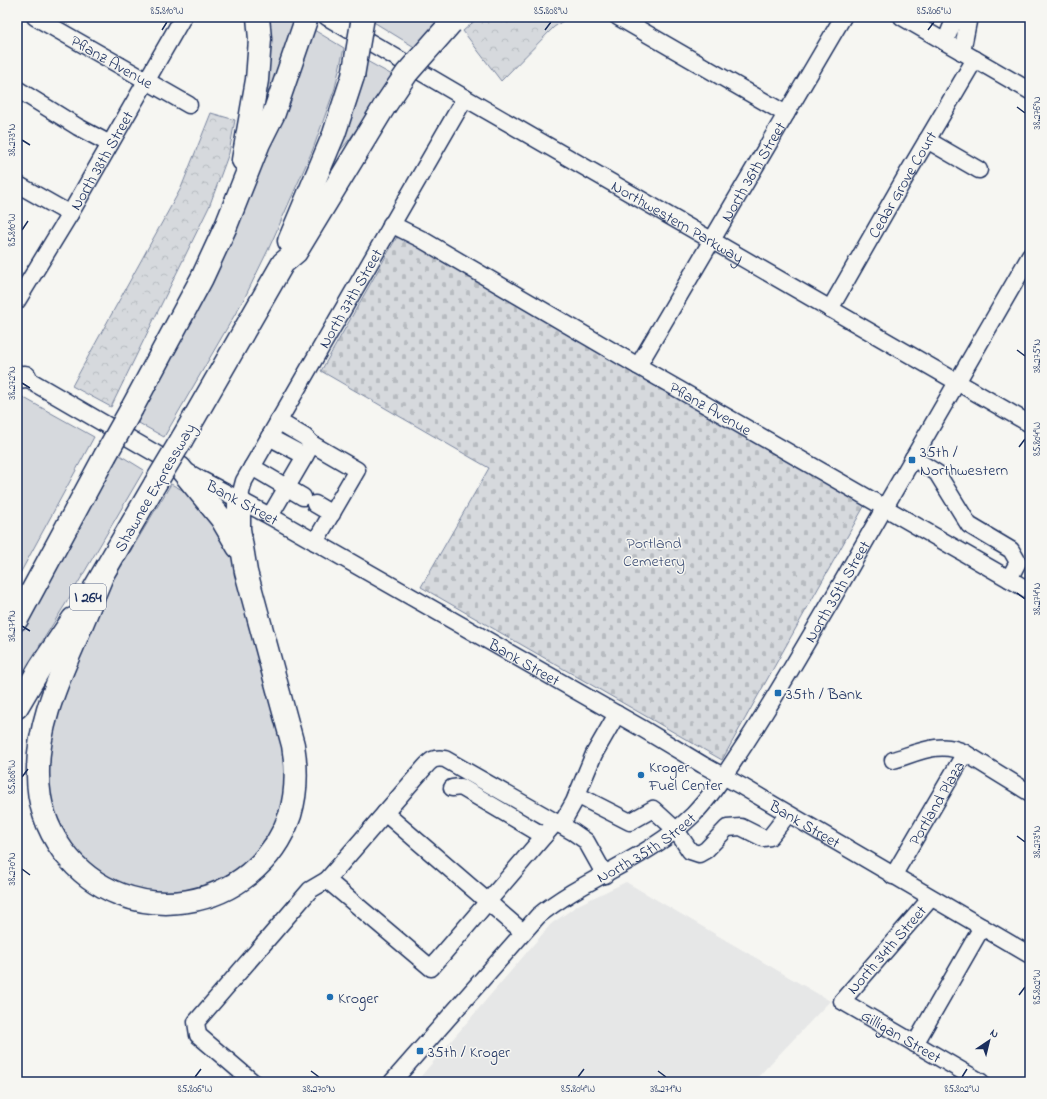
<svg xmlns="http://www.w3.org/2000/svg" width="1047" height="1099" viewBox="0 0 1047 1099" font-family="'Indie Flower',sans-serif">
<style>
.built{fill:#e6e7e7}
.green{fill:#d6d9dd;stroke:#78849e}
.forest{fill:url(#forest-crowns);stroke:#78849e}
.cemetery{fill:url(#cemetery-stones);stroke:#78849e}
.lines{fill:none;stroke-linecap:round;stroke-linejoin:round}
.minor-casing{stroke:#1b2f5e;stroke-width:19}
.highway-casing{stroke:#1b2f5e;stroke-width:25}
.minor{stroke:#f6f6f2;stroke-width:16}
.highway{stroke:#f6f6f2;stroke-width:22}
.highway-bridge-casing{stroke:#1b2f5e;stroke-width:25;stroke-linecap:butt}
.highway-bridge{stroke:#f6f6f2;stroke-width:22}
.ticks{fill:none;stroke:#1b2f5e;stroke-width:1.5}
.poi-dot{fill:#1f6fb2;stroke:#f6f6f2;stroke-width:1.5}
.labels{text-anchor:middle;stroke-width:3;stroke-linejoin:round;paint-order:stroke}
.shield{fill:#f6f6f2;stroke:#5d6b8a;stroke-width:1}
.shield-label{font-size:15px;font-weight:bold;fill:#1b2f5e}
.street-label{font-size:16px;fill:#1b2f5e;stroke:#f6f6f2}
.poi-label{font-size:16px;fill:#1b2f5e;stroke:#f6f6f2;text-anchor:start}
.park-label{font-size:16px;fill:#405177;stroke:#f6f6f2}
.neatline{fill:none;stroke:#1b2f5e;stroke-width:1.5}
.ticks-label{font-size:10px;text-anchor:middle;fill:#1b2f5e}
</style>
<defs>
<pattern id="forest-crowns" width="20" height="18" patternUnits="userSpaceOnUse"><rect width="20" height="18" fill="#d6d9dd"/><path d="M2 6a3 3 0 1 1 6 0M12 15a3 3 0 1 1 6 0" fill="none" stroke="#b7bbc0"/></pattern>
<pattern id="cemetery-stones" width="16" height="16" patternUnits="userSpaceOnUse"><rect width="16" height="16" fill="#d6d9dd"/><path d="M2 7V4a2 2 0 0 1 4 0v3zM10 15v-3a2 2 0 0 1 4 0v3z" fill="#b7bbc0"/></pattern>
</defs>
<rect width="100%" height="100%" fill="#f6f6f2"/>
<filter id="ink" filterUnits="userSpaceOnUse"><feTurbulence type="fractalNoise" baseFrequency=".025" numOctaves="2"/><feDisplacementMap in="SourceGraphic" scale="8" xChannelSelector="R" yChannelSelector="G"/><feConvolveMatrix kernelMatrix="1 2 1 2 8 2 1 2 1" color-interpolation-filters="sRGB"/></filter>
<g filter="url(#ink)">
<polygon class="built" points="626,882 830,1001 753,1082 416,1082 551,924 578,905"/>
<g class="green">
<polygon points="264,17 291,17 297,20 261,111"/>
<polygon points="372,17 445,17 416,48 372,21"/>
<polygon points="314,30 344,48 335,88 313,149 269,248 245,297 164,437 137,422 207,288"/>
<polygon points="365,60 394,76 349,140 333,159"/>
<polygon points="17,394 94,437 17,579"/>
<polygon points="118,454 144,470 71,595 17,682 17,639"/>
<polygon points="171,484 190,494 228,538 281,736 286,781 280,814 264,843 241,867 201,889 142,893 83,864 47,806 42,759 86,625"/>
</g>
<g class="forest">
<polygon points="479,17 569,17 554,27 501,81 463,31"/>
<polygon points="211,113 235,120 229,153 209,207 111,407 72,386 181,188"/>
</g>
<polygon class="cemetery" points="398,235 866,503 722,760 421,587 489,468 321,371"/>
<g class="lines">
<g class="minor-casing">
<g id="minor">
<path id="s1" d="M35 17 189 105"/>
<path id="s2" d="M327 17 465 98 1030 424"/>
<polyline points="618,17 786,114"/>
<polyline points="902,17 1030,91"/>
<polyline points="945,42 952,25 959,17"/>
<polyline points="962,52 969,17"/>
<polyline points="17,89 78,127 110,144"/>
<polyline points="927,140 979,170"/>
<polyline points="17,184 70,214"/>
<path id="s3" d="M391 224 421 239 638 366 1030 591"/>
<path id="s4" d="M17 301 70 214 183 17"/>
<path id="s5" d="M830 309 906 176 975 59"/>
<path id="s6" d="M638 366 843 17"/>
<path id="s7" d="M17 373 196 477 268 515 643 729 703 765 743 787 1030 955"/>
<polyline points="278,421 305,437 312,444"/>
<polyline points="269,437 305,456"/>
<polyline points="913,458 937,473 969,525 1011,550 1018,562 1009,579"/>
<polyline points="252,467 303,497"/>
<path id="s8" d="M239 500 244 481 465 98"/>
<polyline points="315,504 332,514"/>
<polyline points="270,516 312,444 357,470 315,542"/>
<path d="M893 760C917 753 941 740 965 753"/>
<polyline points="452,788 461,787 544,836"/>
<polyline points="577,795 630,822 653,809 676,830 690,851 699,854 706,850 727,828 741,827 763,838 770,837 788,814"/>
<polyline points="385,813 523,932"/>
<path d="M556 822 431 968 327 880 424 768C431 760 434 757 445 759L573 832 586 841 605 875"/>
<polyline points="561,825 574,802 594,754 617,714"/>
<path id="s9" d="M893 876 965 753 1030 793"/>
<path id="s10" d="M931 898 842 1001 981 1082"/>
<polyline points="915,1044 982,927"/>
<polyline points="253,1082 198,1035 196,1022 310,890 327,880"/>
<path id="s11" d="M392 1082 538 916C586 877 648 859 693 815 714 793 729 768 745 744 775 698 802 650 830 603 896 487 963 372 1030 256"/>
</g>
</g>
<g class="highway-casing">
<g id="highway">
<polyline points="243,160 257,80 260,39 258,17"/>
<polyline points="289,241 334,134 353,76"/>
<polyline points="17,378 25,377"/>
<polyline points="132,408 202,278 226,226 259,143 274,113 307,17"/>
<polyline points="182,439 283,263 296,252 384,107"/>
<polyline points="180,468 221,518 238,547"/>
<path d="M102 576C92 600 82 624 72 648 54 689 37 731 38 775 38 802 47 829 63 851 125 934 256 914 290 815 297 792 297 769 293 745L246 572 239 529V500"/>
<polyline points="94,589 155,484"/>
<polyline points="17,619 105,456"/>
<polyline points="17,707 40,668 73,619"/>
</g>
</g>
<use href="#minor" class="minor"/>
<use href="#highway" class="highway"/>
<g class="highway-bridge-casing">
<g id="highway-bridge">
<polyline points="353,76 363,17"/>
<polyline points="384,107 407,73 451,23"/>
<polyline points="105,456 132,408"/>
<polyline points="155,484 182,439"/>
</g>
</g>
<use href="#highway-bridge" class="highway-bridge"/>
</g>
</g>
<path class="ticks" d="M162 30 167 22M545 30 551 22M928 30 934 22M1017 107 1025 113M22 140 30 145M22 230 28 221M1017 350 1025 356M22 383 30 388M1019 447 1025 439M1017 593 1025 599M22 626 30 631M22 777 28 769M1017 836 1025 842M22 869 30 875M1019 995 1025 987M311 1071 319 1077M658 1071 666 1077M195 1077 201 1069M578 1077 584 1069M962 1077 967 1069"/>
<g class="poi-dot">
<rect x="908" y="456" width="8" height="8" rx="2"/>
<rect x="774" y="689" width="8" height="8" rx="2"/>
<circle cx="641" cy="775" r="4"/>
<circle cx="330" cy="997" r="4"/>
<rect x="416" y="1047" width="8" height="8" rx="2"/>
</g>
<g class="labels">
<rect class="shield" x="70" y="584" width="36" height="26" rx="3"/>
<g class="shield-label">
<text x="88" y="602">I 264</text>
</g>
<g class="street-label">
<text dy="6" stroke="none"><textPath href="#s1" startOffset="89">Pflanz Avenue</textPath></text>
<text dy="6" stroke="none"><textPath href="#s4" startOffset="164">North 38th Street</textPath></text>
<text dy="6" stroke="none"><textPath href="#s6" startOffset="226">North 36th Street</textPath></text>
<text dy="6" stroke="none"><textPath href="#s5" startOffset="144">Cedar Grove Court</textPath></text>
<text dy="6" stroke="none"><textPath href="#s2" startOffset="406">Northwestern Parkway</textPath></text>
<text dy="6" stroke="none"><textPath href="#s8" startOffset="231">North 37th Street</textPath></text>
<text dy="6" stroke="none"><textPath href="#s3" startOffset="369">Pflanz Avenue</textPath></text>
<text transform="translate(154 487) rotate(-60)" y="6">Shawnee Expressway</text>
<text dy="6" stroke="none"><textPath href="#s7" startOffset="260">Bank Street</textPath></text>
<text dy="6" stroke="none"><textPath href="#s11" startOffset="673">North 35th Street</textPath></text>
<text dy="6" stroke="none"><textPath href="#s7" startOffset="584">Bank Street</textPath></text>
<text dy="6" stroke="none"><textPath href="#s9" startOffset="85">Portland Plaza</textPath></text>
<text dy="6" stroke="none"><textPath href="#s7" startOffset="908">Bank Street</textPath></text>
<text dy="6" stroke="none"><textPath href="#s11" startOffset="349">North 35th Street</textPath></text>
<text transform="translate(886 949) rotate(-49)" y="6">North 34th Street</text>
<text dy="6" stroke="none"><textPath href="#s10" startOffset="205">Gilligan Street</textPath></text>
</g>
<g class="poi-label">
<text x="920" y="457">35th /<tspan x="920" dy="18">Northwestern</tspan></text>
<text x="786" y="699">35th / Bank</text>
<text x="649" y="772">Kroger<tspan x="649" dy="18">Fuel Center</tspan></text>
<text x="338" y="1003">Kroger</text>
<text x="428" y="1057">35th / Kroger</text>
</g>
<g class="park-label">
<text x="654" y="548">Portland<tspan x="654" dy="18">Cemetery</tspan></text>
</g>
</g>
<rect width="1047" height="1099" fill="none" stroke="#f6f6f2" stroke-width="44"/>
<g transform="translate(989 1041) rotate(35)" stroke="#f6f6f2" stroke-width="3" paint-order="stroke">
<path d="M0-3L7 15L0 10L-7 15Z" fill="#1b2f5e"/>
<text y="-6" font-size="11" font-weight="bold" text-anchor="middle" fill="#1b2f5e">N</text>
</g>
<rect x="22" y="22" width="1003" height="1055" class="neatline"/>
<g class="ticks-label">
<text x="167" y="14">85.810°W</text>
<text x="551" y="14">85.808°W</text>
<text x="934" y="14">85.806°W</text>
<text transform="translate(1036 113) rotate(-90)" y="4">38.276°N</text>
<text transform="translate(11 140) rotate(-90)" y="4">38.273°N</text>
<text transform="translate(11 230) rotate(-90)" y="4">85.810°W</text>
<text transform="translate(1036 356) rotate(-90)" y="4">38.275°N</text>
<text transform="translate(11 383) rotate(-90)" y="4">38.272°N</text>
<text transform="translate(1036 439) rotate(-90)" y="4">85.804°W</text>
<text transform="translate(1036 599) rotate(-90)" y="4">38.274°N</text>
<text transform="translate(11 626) rotate(-90)" y="4">38.271°N</text>
<text transform="translate(11 777) rotate(-90)" y="4">85.808°W</text>
<text transform="translate(1036 842) rotate(-90)" y="4">38.273°N</text>
<text transform="translate(11 869) rotate(-90)" y="4">38.270°N</text>
<text transform="translate(1036 987) rotate(-90)" y="4">85.802°W</text>
<text x="195" y="1092">85.806°W</text>
<text x="319" y="1092">38.270°N</text>
<text x="578" y="1092">85.804°W</text>
<text x="666" y="1092">38.271°N</text>
<text x="962" y="1092">85.802°W</text>
</g>
</svg>
